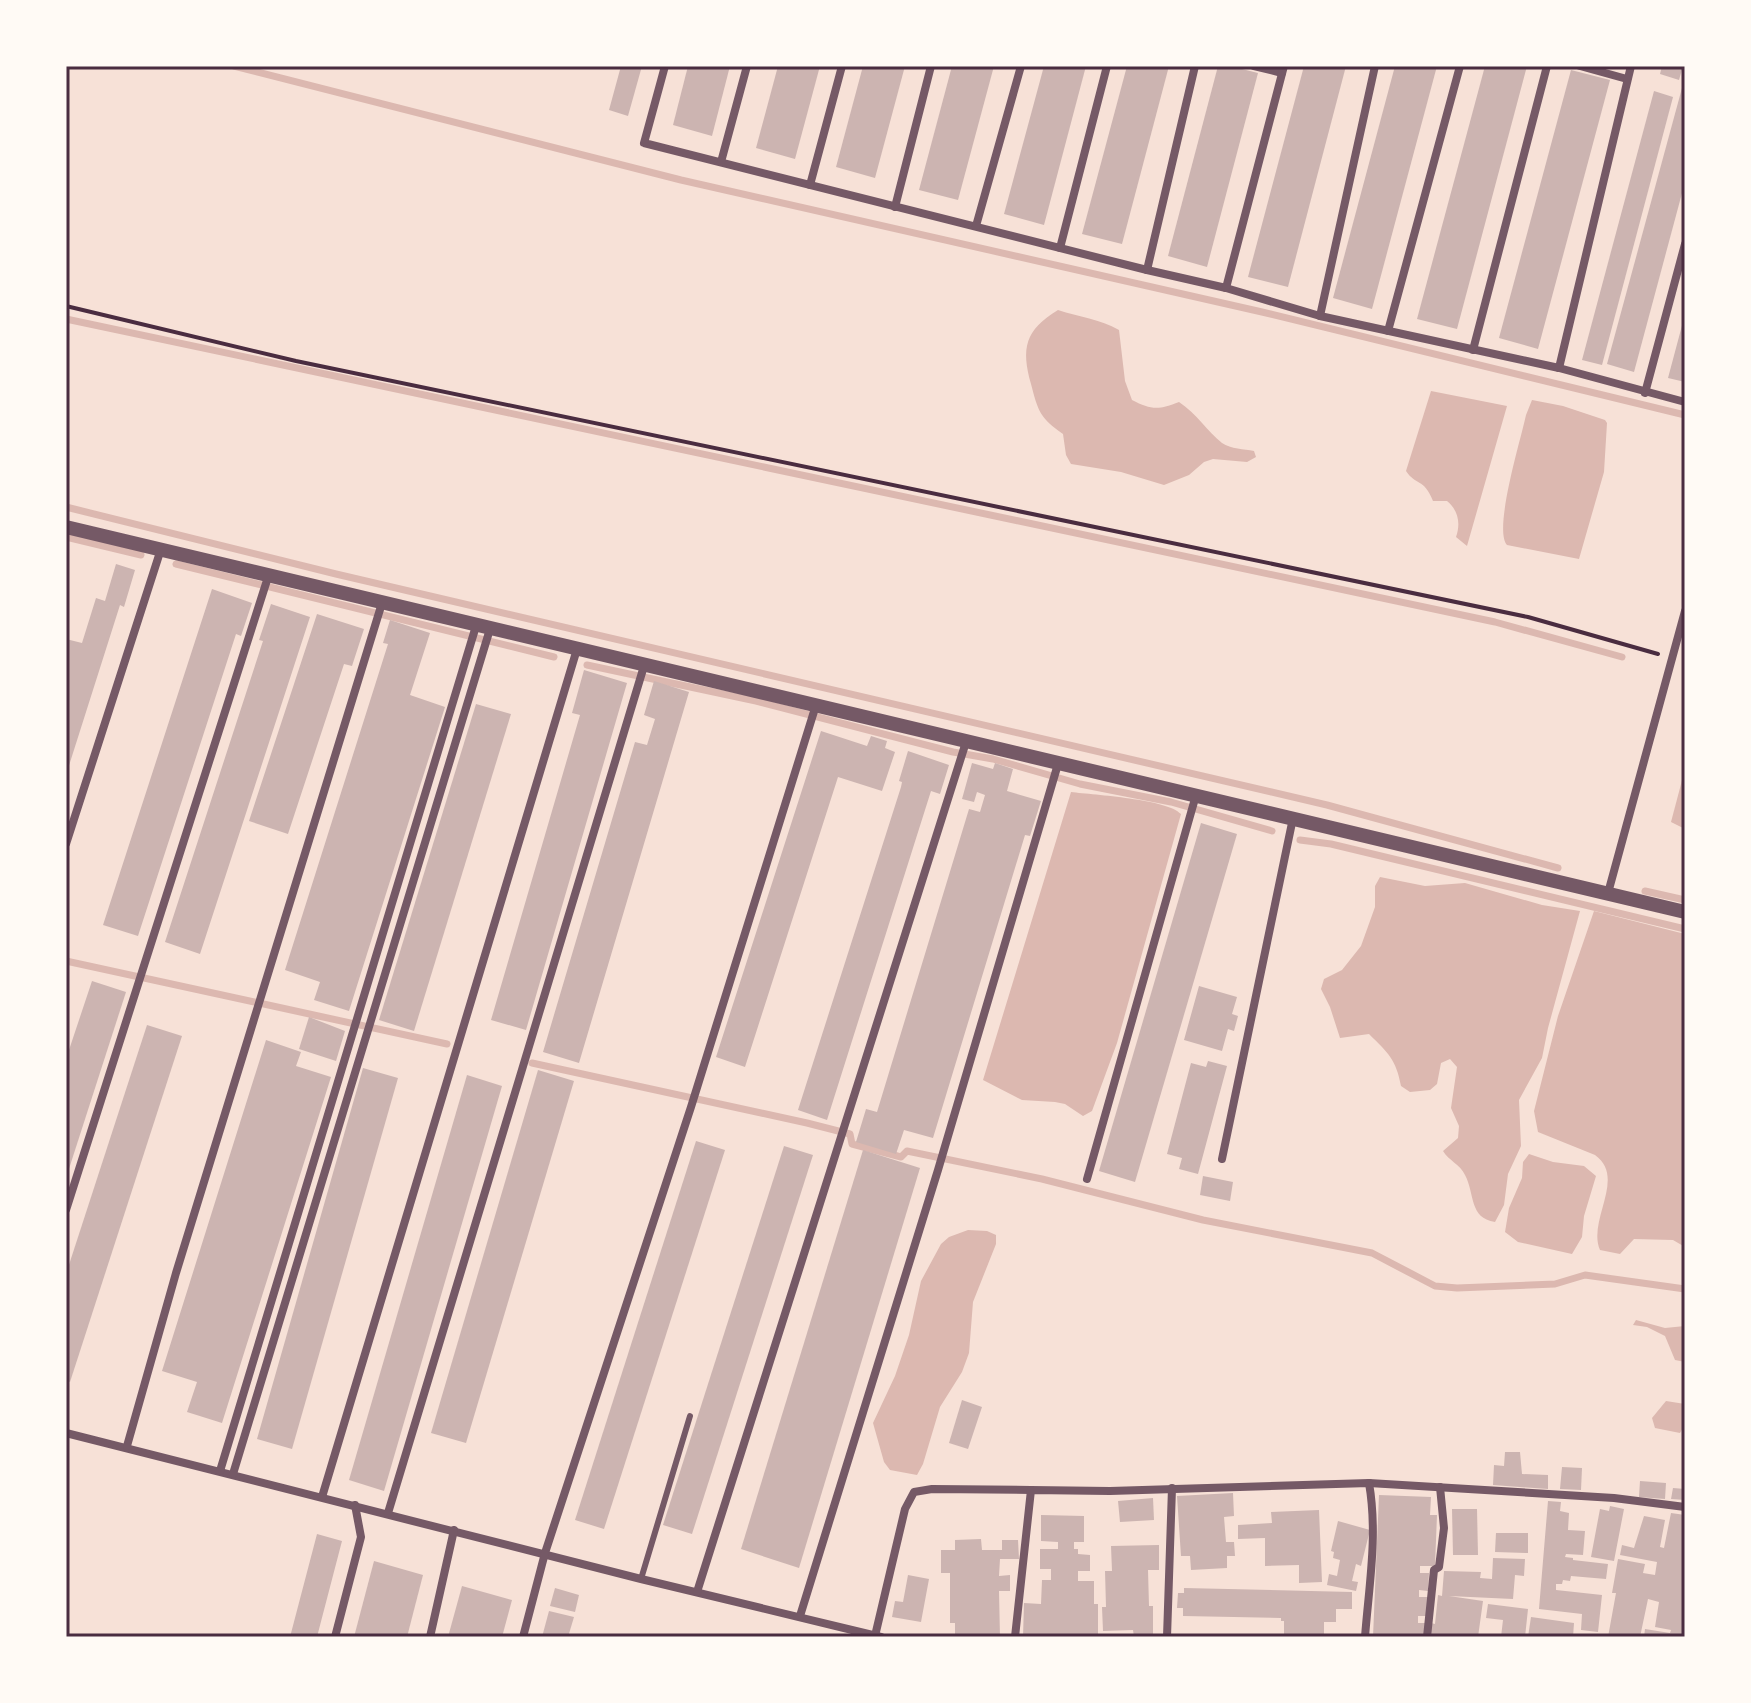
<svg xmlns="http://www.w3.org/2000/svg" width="1751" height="1703" viewBox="0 0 1751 1703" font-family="Manrope,sans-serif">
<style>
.water{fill:#dcb8b0}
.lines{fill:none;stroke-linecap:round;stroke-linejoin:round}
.stream{stroke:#dcb8b0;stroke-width:7}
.building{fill:#ccb4b1}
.path{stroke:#4a2c40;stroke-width:4}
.service{stroke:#755966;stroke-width:6}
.minor{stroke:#755966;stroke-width:8}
.tertiary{stroke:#755966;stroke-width:14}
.neatline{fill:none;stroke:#4a2c40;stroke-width:3}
</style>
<rect width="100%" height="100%" fill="#f7e1d7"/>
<g class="water">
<path d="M1058 310C1079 317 1100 319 1119 330L1125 381 1132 400C1151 410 1159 410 1179 402 1197 414 1207 431 1222 443 1231 449 1244 449 1254 451L1256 457 1247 462 1213 459 1204 462 1189 475 1164 485 1121 472 1071 464 1066 455 1063 434C1040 418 1038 411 1031 384 1021 348 1025 330 1058 310Z"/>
<path d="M1431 391 1507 406 1467 546 1456 537C1461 523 1458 510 1447 501H1433C1424 478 1416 486 1406 471Z"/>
<path d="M1532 400 1563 406 1605 420 1607 423 1604 472 1579 559 1507 545C1493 530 1521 439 1526 415Z"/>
<polygon points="1685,769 1685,829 1671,822"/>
<path d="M1071 792C1095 795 1167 799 1181 814L1117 1043 1092 1111 1083 1116 1065 1104 1055 1102 1022 1100 983 1080Z"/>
<path d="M1380 877 1425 886 1465 883 1542 905 1580 911 1548 1028 1542 1058 1519 1100 1521 1146 1508 1174 1504 1205 1495 1222C1469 1218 1475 1194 1465 1175 1460 1164 1449 1161 1443 1151L1458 1138 1459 1126 1451 1108 1457 1067 1450 1059 1441 1063 1437 1084 1430 1090 1410 1092 1401 1086C1396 1059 1388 1053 1369 1034L1340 1038 1330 1007 1321 989 1324 979 1342 970 1361 946 1375 907V886Z"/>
<path d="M1594 911 1685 934V1247L1673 1240 1634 1239 1620 1254 1600 1250C1587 1220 1627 1178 1595 1155L1538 1132 1534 1111 1558 1016Z"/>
<polygon points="1529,1154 1553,1162 1584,1166 1596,1176 1584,1216 1582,1237 1572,1254 1518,1242 1505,1232 1509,1208 1522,1178 1523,1162"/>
<polygon points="968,1230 987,1231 996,1235 996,1244 973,1302 969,1353 962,1372 940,1407 923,1464 917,1475 890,1470 884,1462 873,1423 895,1376 909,1335 921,1281 941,1244 949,1237"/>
<polygon points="1636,1320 1665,1328 1685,1326 1685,1362 1675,1360 1665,1336 1647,1327 1633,1325"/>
<polygon points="1666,1401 1685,1404 1685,1424 1680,1433 1655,1428 1652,1418"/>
</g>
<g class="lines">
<g class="stream">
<polyline points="234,66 681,180 1262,312 1685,415"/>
<polyline points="66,319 1495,622 1622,657"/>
<polyline points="66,507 336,574 1327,805 1558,868"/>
<polyline points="66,537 141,555"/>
<polyline points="176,564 554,657"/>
<polyline points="587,665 756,701 953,752 993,759 1080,784 1171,802 1272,831"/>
<polyline points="1300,840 1331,844 1685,929"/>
<polyline points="1645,891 1685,900"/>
<polyline points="66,961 447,1044"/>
<polyline points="532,1063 807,1123 850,1134 852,1144 901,1157 907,1151 1042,1179 1203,1220 1372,1253 1435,1286 1457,1288 1555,1284 1585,1275 1685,1289"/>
</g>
</g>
<g class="building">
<polygon points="621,66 642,66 628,116 609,110"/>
<polygon points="688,66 730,66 712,136 673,125"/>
<polygon points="778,66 820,66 795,159 756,148"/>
<polygon points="863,66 905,66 875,178 836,167"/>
<polygon points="952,66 994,66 958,200 919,190"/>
<polygon points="1044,66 1086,66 1044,225 1004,214"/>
<polygon points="1127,66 1169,66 1122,244 1082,234"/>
<polygon points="1218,66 1230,66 1258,73 1207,267 1168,256"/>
<polygon points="1304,66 1346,66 1288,287 1248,277"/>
<polygon points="1395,66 1437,66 1372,309 1333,298"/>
<polygon points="1485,66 1527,66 1457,329 1417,319"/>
<polygon points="1662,66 1683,66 1679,80 1660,74"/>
<polygon points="1571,70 1610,80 1538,349 1499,338"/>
<polygon points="1685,77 1685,182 1634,372 1607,364"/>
<polygon points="1654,91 1673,97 1602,365 1582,360"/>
<polygon points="1684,318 1685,318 1685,382 1668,378"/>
<polygon points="116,564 135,570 124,607 120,605 66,775 66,639 82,643 96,598 105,601"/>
<polygon points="212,589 252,603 241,636 236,634 138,936 103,925"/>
<polygon points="271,604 310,617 200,954 165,942 262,644 263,641 259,640"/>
<polygon points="317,614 364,629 352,666 344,664 288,834 249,821"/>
<polygon points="390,620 430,633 410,695 445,707 349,1011 314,1000 320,982 285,970 388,644 383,643"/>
<polygon points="584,670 627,683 526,1030 491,1020 580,715 572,713"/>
<polygon points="654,681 689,692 579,1063 543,1052 635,742 647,745 655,719 644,715"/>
<polygon points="476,704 511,714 414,1031 379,1020"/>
<polygon points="821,731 867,746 871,736 887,741 885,748 895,752 882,791 838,777 745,1067 716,1057"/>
<polygon points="908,751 949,765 940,794 931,791 827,1120 798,1110 901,787 902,782 899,781"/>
<polygon points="972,763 993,769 995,763 1013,769 1007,791 1041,801 1030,836 1025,835 933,1138 904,1130 896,1154 856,1142 866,1109 877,1112 969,809 980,812 985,795 977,792 974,802 962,799"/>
<polygon points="1201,823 1237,834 1135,1182 1099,1171"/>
<polygon points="92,981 126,992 67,1175 66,1059"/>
<polygon points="1199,986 1237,997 1232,1014 1238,1016 1234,1031 1228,1029 1222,1051 1184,1040"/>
<polygon points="309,1017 345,1031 336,1061 299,1049"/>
<polygon points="147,1025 182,1036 70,1382 66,1380 66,1274"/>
<polygon points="266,1040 301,1052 296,1066 331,1077 222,1423 187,1412 197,1382 162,1371"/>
<polygon points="1208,1061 1227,1066 1198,1174 1179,1169 1182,1158 1167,1154 1191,1063 1206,1067"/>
<polygon points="363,1068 398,1078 292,1449 257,1439"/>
<polygon points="538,1070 574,1081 466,1443 431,1433"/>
<polygon points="467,1075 502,1086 384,1491 349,1480"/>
<polygon points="696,1141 725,1150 604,1529 575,1520"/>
<polygon points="784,1146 813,1155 692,1534 663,1525"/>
<polygon points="863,1150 920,1168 799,1568 741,1549"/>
<polygon points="1203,1176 1233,1182 1230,1201 1200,1195"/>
<polygon points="962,1400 982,1407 968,1449 949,1443"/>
<polygon points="1505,1452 1520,1452 1522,1474 1548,1475 1548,1489 1493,1485 1494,1465 1504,1466"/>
<polygon points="1562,1467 1582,1468 1581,1490 1560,1489"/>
<polygon points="1640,1481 1666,1483 1665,1499 1639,1497"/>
<polygon points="1673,1488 1685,1489 1685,1500 1671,1499"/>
<polygon points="1233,1493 1234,1516 1224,1517 1226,1542 1234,1542 1235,1556 1227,1556 1227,1568 1191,1570 1190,1556 1181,1556 1177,1496"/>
<polygon points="1379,1495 1431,1497 1430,1515 1437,1515 1435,1566 1420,1566 1420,1573 1429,1573 1428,1591 1419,1590 1419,1597 1428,1597 1427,1616 1418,1616 1418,1623 1425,1623 1424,1637 1373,1637"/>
<polygon points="1153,1498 1154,1520 1120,1522 1118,1501"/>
<polygon points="1548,1501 1561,1502 1560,1511 1569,1513 1568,1530 1585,1531 1583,1555 1566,1554 1565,1557 1573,1558 1573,1560 1608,1564 1606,1579 1571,1576 1570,1581 1563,1580 1562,1584 1556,1584 1556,1590 1602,1595 1598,1632 1581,1630 1582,1614 1539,1609"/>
<polygon points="1610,1506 1624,1509 1614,1561 1591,1557 1600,1509 1609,1511"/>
<polygon points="1452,1509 1477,1509 1478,1555 1453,1555"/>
<polygon points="1319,1510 1322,1582 1299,1583 1299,1565 1265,1566 1265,1538 1238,1539 1238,1525 1272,1523 1271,1512"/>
<polygon points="1671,1513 1685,1515 1685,1637 1644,1637 1645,1629 1670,1633 1671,1630 1655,1627 1659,1602 1648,1599 1640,1637 1608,1637 1616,1593 1612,1593 1618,1559 1645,1564 1643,1573 1655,1575 1657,1562 1620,1555 1622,1545 1634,1548 1644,1516 1665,1520 1660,1547 1664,1548"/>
<polygon points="1041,1515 1084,1516 1084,1542 1074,1542 1074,1549 1078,1549 1078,1554 1090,1555 1090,1571 1078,1571 1078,1581 1094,1581 1094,1604 1098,1604 1098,1637 1023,1637 1024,1603 1041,1604 1042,1580 1051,1580 1051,1569 1040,1569 1040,1549 1058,1549 1058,1542 1041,1541"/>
<polygon points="1338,1521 1370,1530 1361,1566 1356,1564 1352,1581 1358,1582 1356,1591 1327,1585 1329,1574 1337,1576 1340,1560 1333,1558 1334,1552 1331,1551"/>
<polygon points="1496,1533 1528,1533 1528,1553 1495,1552"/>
<polygon points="317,1534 342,1541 318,1633 317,1637 290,1637"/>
<polygon points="981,1539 982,1550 1002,1550 1002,1540 1018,1540 1019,1559 1000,1559 999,1576 1010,1575 1010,1591 999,1591 1000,1637 955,1637 955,1623 950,1623 950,1573 941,1573 941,1550 955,1550 955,1540"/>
<polygon points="1159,1545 1159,1570 1148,1570 1149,1606 1153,1606 1153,1637 1134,1637 1133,1630 1103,1631 1102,1607 1106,1607 1105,1571 1112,1571 1111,1546"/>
<polygon points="1493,1558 1525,1559 1524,1576 1515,1575 1513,1599 1449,1596 1483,1601 1478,1637 1430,1637 1431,1623 1435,1624 1438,1595 1442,1596 1444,1571 1481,1572 1480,1578 1492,1579"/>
<polygon points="374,1561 423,1575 407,1637 354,1637"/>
<polygon points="908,1575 929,1579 921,1622 892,1617 895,1601 903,1602"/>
<polygon points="462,1586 512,1600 502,1637 448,1637"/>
<polygon points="555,1588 579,1595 575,1612 550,1606"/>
<polygon points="1184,1588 1352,1592 1352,1609 1336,1609 1336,1622 1324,1622 1324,1637 1284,1637 1284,1621 1281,1621 1281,1618 1183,1616 1183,1608 1177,1608 1178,1593 1184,1593"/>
<polygon points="1488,1604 1528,1609 1525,1637 1501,1637 1503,1620 1486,1618"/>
<polygon points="549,1611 574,1617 568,1637 542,1637"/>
<polygon points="1531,1617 1574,1623 1573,1637 1528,1637"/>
</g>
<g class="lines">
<polyline class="path" points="66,306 296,361 1528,617 1658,654"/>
<polyline class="service" points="641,1579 690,1416"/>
<g class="minor">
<polyline points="665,66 644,143 1147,270 1226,288 1320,316 1559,368 1685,402"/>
<polyline points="1254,66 1282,73"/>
<polyline points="1580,66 1627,79"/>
<polyline points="721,162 747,66"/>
<polyline points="810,185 842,66"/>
<polyline points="895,207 931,66"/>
<polyline points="976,226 1021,66"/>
<polyline points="1060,248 1107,66"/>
<polyline points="1147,270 1195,66"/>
<polyline points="1226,288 1284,66"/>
<polyline points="1320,316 1375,66"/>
<polyline points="1388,331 1460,66"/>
<polyline points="1473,350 1547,66"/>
<polyline points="1559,368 1631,66"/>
<polyline points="1645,393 1685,244"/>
<polyline points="66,844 161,549"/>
<polyline points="1608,893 1685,611"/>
<polyline points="1222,1159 1293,818"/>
<polyline points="1087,1179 1196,795"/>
<polyline points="66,1210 269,574"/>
<polyline points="66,1433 641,1579 881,1637"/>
<polyline points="127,1446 176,1273 382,603"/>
<polyline points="220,1471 476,626"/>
<polyline points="233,1474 490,629"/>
<polyline points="322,1497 577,649"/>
<polyline points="388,1513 644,666"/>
<polyline points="697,1592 966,742"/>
<polyline points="800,1616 938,1170 1058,764"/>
<polyline points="875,1636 905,1509 914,1492 932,1489 1031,1490"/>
<polyline points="335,1637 361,1537 355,1505"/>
<polyline points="430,1637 454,1530"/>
<polyline points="523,1637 545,1553 691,1107 816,705"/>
<polyline points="1015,1637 1031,1490 1110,1491 1369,1483 1614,1498 1685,1507"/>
<polyline points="1167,1637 1172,1488"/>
<path d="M1365 1637C1369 1585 1378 1535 1369 1483"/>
<polyline points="1427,1637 1434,1570 1439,1567 1444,1528 1440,1487"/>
</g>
<polyline class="tertiary" points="66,527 1685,912"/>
</g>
<rect width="1751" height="1703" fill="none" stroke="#fffaf5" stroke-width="136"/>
<rect x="68" y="68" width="1615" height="1567" class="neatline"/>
</svg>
